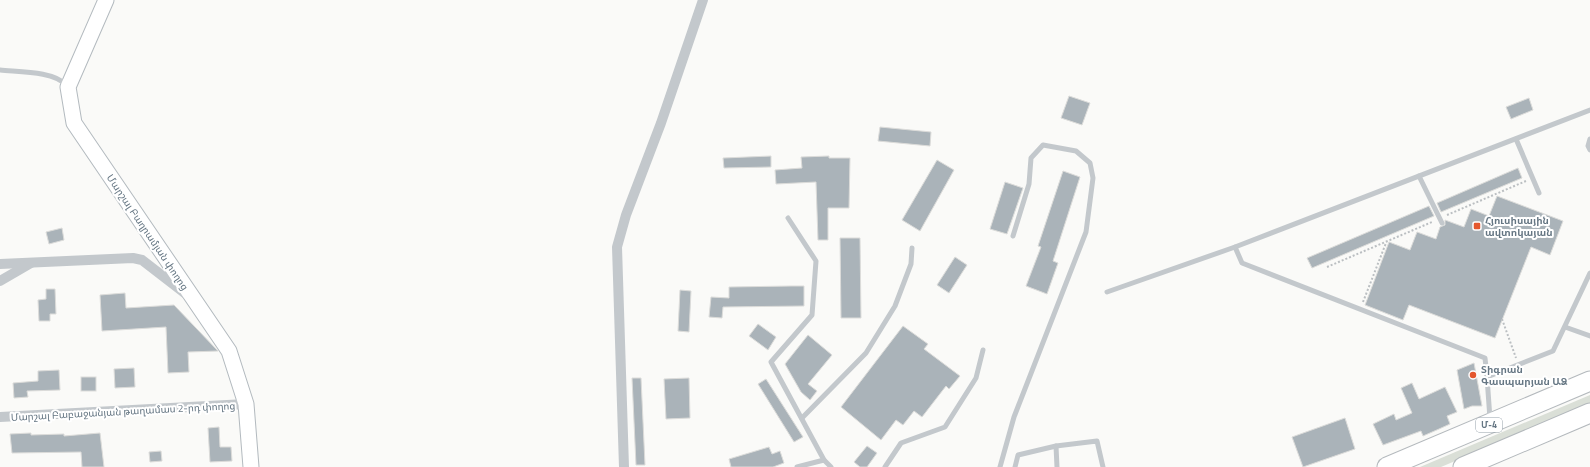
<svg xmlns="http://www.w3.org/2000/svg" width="1590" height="467" viewBox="0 0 1590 467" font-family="'Titillium Web','Noto Sans Armenian',sans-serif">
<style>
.green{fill:#dadfd7}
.building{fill:#aab3b9;stroke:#dcdcda}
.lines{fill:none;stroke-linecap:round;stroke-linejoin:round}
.secondary-casing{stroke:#b3babf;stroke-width:17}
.highway-casing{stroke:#b4b9bd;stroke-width:21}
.path{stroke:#bbbfc2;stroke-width:2;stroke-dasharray:2 2;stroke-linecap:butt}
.lane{stroke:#c3c8cc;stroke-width:5}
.street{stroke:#c3c8cc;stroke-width:10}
.secondary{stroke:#fff;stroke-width:15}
.highway{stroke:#fff;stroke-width:19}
.poi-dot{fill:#e4572e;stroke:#fff;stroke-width:1.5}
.labels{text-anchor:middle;stroke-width:4;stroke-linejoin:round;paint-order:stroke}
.shield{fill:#fff;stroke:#939fa8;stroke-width:1}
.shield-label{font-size:9px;font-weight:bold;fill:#657683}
.poi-label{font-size:10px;font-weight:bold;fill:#657683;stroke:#fff;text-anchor:start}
.street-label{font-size:10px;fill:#657683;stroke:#fff}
</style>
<rect width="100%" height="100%" fill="#fafaf8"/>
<polygon class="green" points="1590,395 1590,404 1441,467 1420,467"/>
<g class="building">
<polygon points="1069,96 1090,103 1082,125 1061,118"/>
<polygon points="1529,98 1533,110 1511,119 1506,107"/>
<polygon points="880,127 931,132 930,146 878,141"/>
<polygon points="771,156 771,167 724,168 723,158"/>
<polygon points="829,156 829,158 850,158 849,208 828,208 828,240 818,240 816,182 776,184 775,170 802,168 801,157"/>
<polygon points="937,160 954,170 920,231 902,220"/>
<polygon points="1518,168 1522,178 1441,212 1437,203"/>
<polygon points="1063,171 1080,177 1053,261 1058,263 1047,294 1026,286 1041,247 1038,246"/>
<polygon points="1005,182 1023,188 1007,234 990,229"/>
<polygon points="1497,196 1563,221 1550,255 1531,247 1495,338 1409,305 1403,320 1365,305 1389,242 1410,250 1417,232 1436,239 1440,227 1445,225 1445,220 1464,227 1471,209 1489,216"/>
<polygon points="1429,206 1434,216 1312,268 1307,258"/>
<polygon points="62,228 64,240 49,244 46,232"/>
<polygon points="840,238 860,238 861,318 841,318"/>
<polygon points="955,257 967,265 949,293 937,285"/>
<polygon points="791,286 804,286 804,306 723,307 722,318 709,317 711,297 729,298 729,287"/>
<polygon points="46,289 55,289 56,314 50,314 50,321 39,321 38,300 46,299"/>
<polygon points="680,290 691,291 689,332 678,331"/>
<polygon points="125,293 126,308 174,305 218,351 188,352 189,372 168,373 166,327 102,331 100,295"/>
<polygon points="758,324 776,337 768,350 749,336"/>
<polygon points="903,326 928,344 924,349 960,376 949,389 946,386 922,417 914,411 903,425 896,420 881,440 841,407"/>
<polygon points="808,335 832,355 808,384 817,391 810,400 801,392 785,364"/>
<polygon points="1474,363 1482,406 1472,406 1464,409 1457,370"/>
<polygon points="134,368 135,387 115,388 114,369"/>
<polygon points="59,370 60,390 27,391 28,397 14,398 13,383 38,381 38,371"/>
<rect x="81" y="377" width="15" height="14"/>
<polygon points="632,378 641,378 645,465 636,465"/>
<polygon points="689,378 690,418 666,419 664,379"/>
<polygon points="766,379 803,437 794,442 758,384"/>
<polygon points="1412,383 1419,399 1445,387 1457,412 1447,416 1450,424 1439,429 1423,436 1421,431 1383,445 1373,424 1394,414 1396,420 1412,413 1401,388"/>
<polygon points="1345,418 1355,449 1303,467 1292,437"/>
<polygon points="219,427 220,447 231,447 232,461 210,462 208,428"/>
<polygon points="31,433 31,435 64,434 64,436 100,433 104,467 82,467 81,452 12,453 10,434"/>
<polygon points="867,446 877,453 867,467 860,467 854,462"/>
<polygon points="769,447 772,454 780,451 784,463 773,467 731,467 729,459"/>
<polygon points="161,451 162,461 150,462 149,452"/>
</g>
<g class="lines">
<g class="secondary-casing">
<polyline id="secondary" points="106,0 68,87 74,123 229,351 246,404 251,467"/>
</g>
<g class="highway-casing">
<g id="highway">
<polyline points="1387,467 1590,381"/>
<polyline points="1463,467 1590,413"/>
</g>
</g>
<g class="path">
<polyline points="1447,215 1526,181"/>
<polyline points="1327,267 1432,222"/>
<polyline points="1363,302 1386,243"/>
<polyline points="1502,319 1516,358"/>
</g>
<g class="lane">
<path d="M0 70C18 72 54 71 66 85"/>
<polyline points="1516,139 1539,193"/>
<polyline points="1590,139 1588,146 1590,150"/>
<polyline points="1419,176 1442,223"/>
<polyline points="788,218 816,261 812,315 771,362 824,460"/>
<polyline points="1235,247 1242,263 1485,358 1487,377"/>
<polyline points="1107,292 1235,247 1590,110"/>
<polyline points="1565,327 1590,336"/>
<polyline points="802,418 866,353 895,306 911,264 912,248"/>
<polyline points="1490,419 1487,377 1553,351 1590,273"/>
<polyline points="1056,446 1097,441 1103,467"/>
<polyline points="797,467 824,460 831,467"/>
<polyline points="885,467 901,443 945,427 976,378 983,350"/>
<polyline points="1000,467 1014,417 1086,232 1093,178 1090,163 1076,151 1043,145 1031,158 1029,184 1013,236"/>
<polyline points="1015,467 1018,455 1056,446 1057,467"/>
</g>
<g class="street">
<polyline points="0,264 133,258 142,260 186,294"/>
<polyline points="0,281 31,263"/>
<polyline points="0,417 246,404"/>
<polyline points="624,467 617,247 626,215 661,123 703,0"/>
</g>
<use href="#secondary" class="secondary"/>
<use href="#highway" class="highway"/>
</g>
<g class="poi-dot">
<rect x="1473" y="222" width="8" height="8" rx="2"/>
<circle cx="1473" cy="375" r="4"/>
</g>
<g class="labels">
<rect class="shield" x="1476" y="418" width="26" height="14" rx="3"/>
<g class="shield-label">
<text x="1489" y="428">Մ-4</text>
</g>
<g class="poi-label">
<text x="1485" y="224">Հյուսիսային<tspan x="1485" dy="12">ավտոկայան</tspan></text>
<text x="1481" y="373">Տիգրան<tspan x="1481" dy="12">Գասպարյան ԱՁ</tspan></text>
</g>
<g class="street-label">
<text transform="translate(148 232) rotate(56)" y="4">Մարշալ Բաղրամյան փողոց</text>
<text transform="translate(123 411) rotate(-3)" y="4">Մարշալ Բաբաջանյան թաղամաս 2-րդ փողոց</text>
</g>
</g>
</svg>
